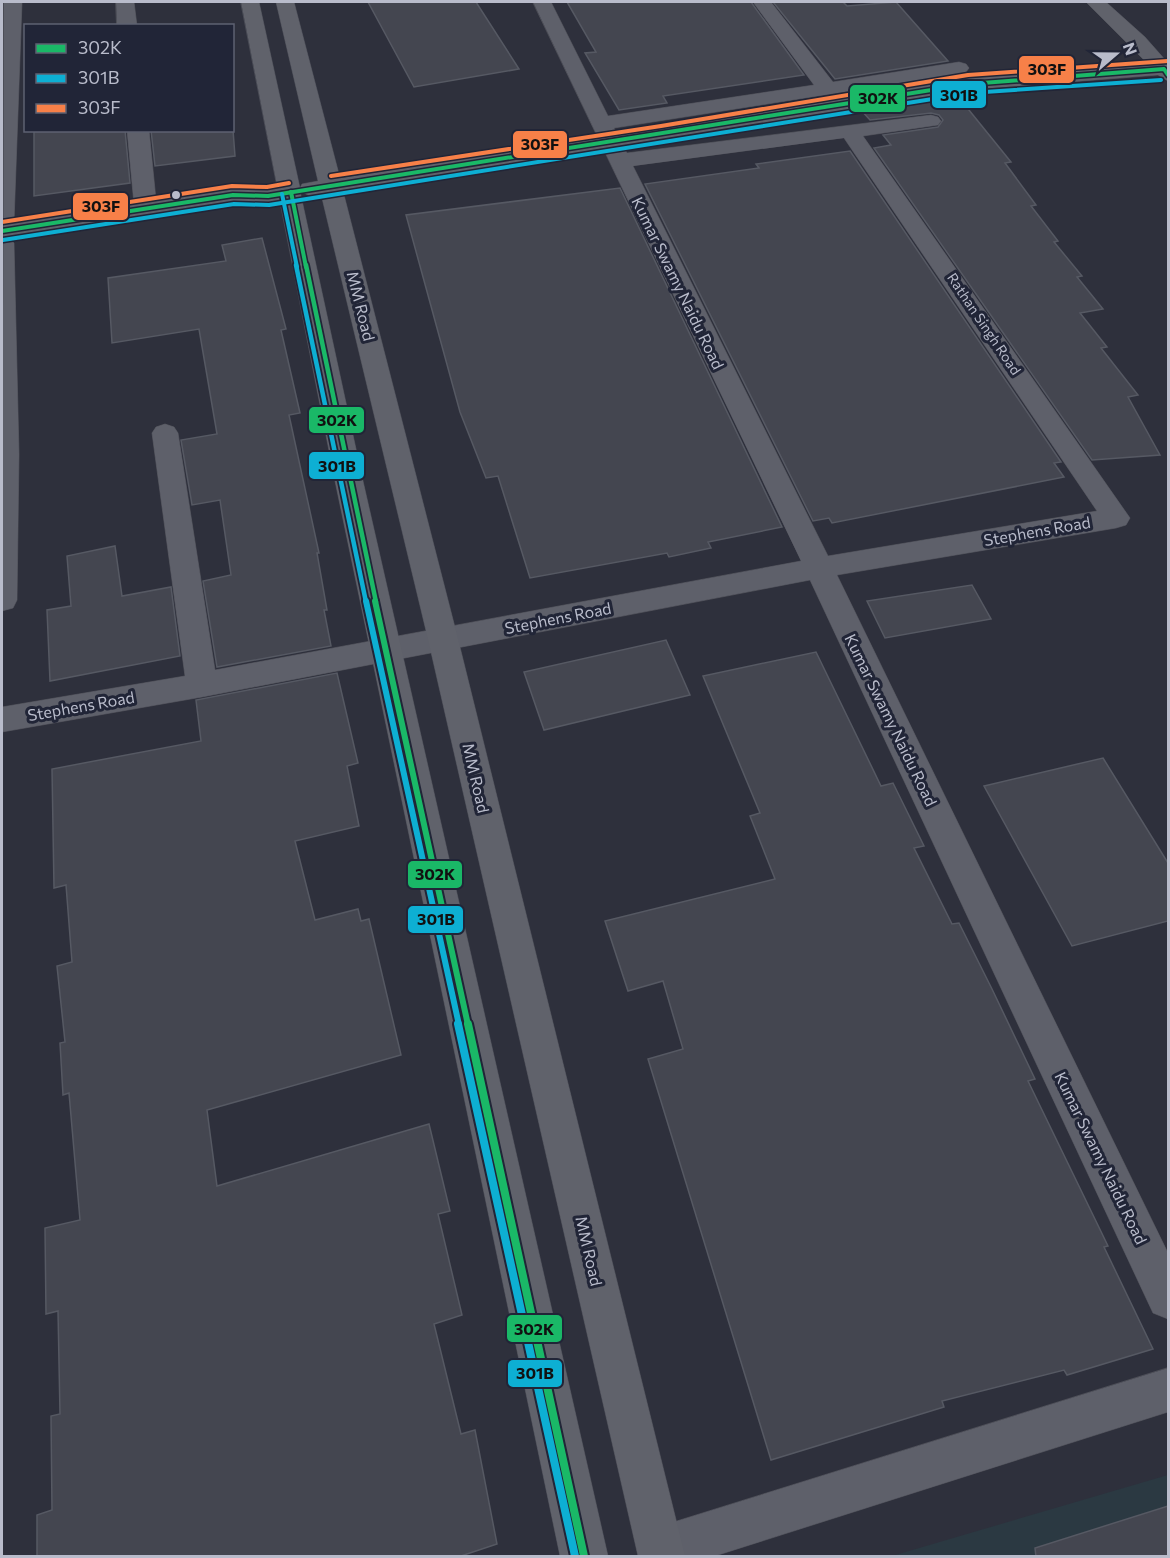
<svg xmlns="http://www.w3.org/2000/svg" width="1170" height="1558" viewBox="0 0 1170 1558" font-family="Commissioner,sans-serif">
<style>
.green{fill:#2b3942}
.building{fill:#444650;stroke:#565963;stroke-width:1.5}
.lines{fill:none;stroke-linecap:round;stroke-linejoin:round}
.minor-casing{stroke:#4c4d56;stroke-width:1}
.major-casing{stroke:#494b55;stroke-width:1}
.minor{fill:#5e606a;fill-rule:evenodd}
.major{fill:#60626b;fill-rule:evenodd}
.bus-1-far3-casing{stroke:#212537;stroke-width:7}
.bus-1-far2-casing{stroke:#212537;stroke-width:8}
.bus-1-far1-casing{stroke:#212537;stroke-width:10}
.bus-1-casing{stroke:#212537;stroke-width:12}
.bus-2-far3-casing{stroke:#212537;stroke-width:7}
.bus-2-far2-casing{stroke:#212537;stroke-width:8}
.bus-2-far1-casing{stroke:#212537;stroke-width:10}
.bus-2-casing{stroke:#212537;stroke-width:12}
.bus-3-casing{stroke:#212537;stroke-width:7}
.bus-1-far3{stroke:#1ab867;stroke-width:4}
.bus-1-far2{stroke:#1ab867;stroke-width:4.5}
.bus-1-far1{stroke:#1ab867;stroke-width:6}
.bus-1{stroke:#1ab867;stroke-width:8}
.bus-2-far3{stroke:#0dafd3;stroke-width:4}
.bus-2-far2{stroke:#0dafd3;stroke-width:4.5}
.bus-2-far1{stroke:#0dafd3;stroke-width:6}
.bus-2{stroke:#0dafd3;stroke-width:8}
.bus-3{stroke:#f78048;stroke-width:4}
.bus-dot{fill:#b9bccb;stroke:#212537;stroke-width:2}
.labels{text-anchor:middle;stroke-width:6;stroke-linejoin:round;paint-order:stroke}
.far-street-label{font-size:14px;fill:#b9bccb;stroke:#212537}
.street-label{font-size:16px;fill:#b9bccb;stroke:#212537}
.line-badge{stroke:#212537;stroke-width:2}
.pale-badge-label{font-size:16px;text-anchor:middle;font-weight:bold;fill:#111}
</style>
<rect width="100%" height="100%" fill="#2e303c"/>
<polygon class="green" points="1168,1475 1168,1556 892,1556"/>
<g class="building">
<polygon points="368,2 476,2 519,69 414,87"/>
<polygon points="567,2 751,2 804,75 663,96 667,103 619,110 585,53 596,52"/>
<polygon points="773,2 843,2 847,6 896,2 948,61 835,79"/>
<polygon points="956,94 1011,162 1005,163 1036,205 1031,206 1058,241 1054,242 1082,276 1077,277 1103,309 1080,313 1107,347 1101,348 1138,395 1128,397 1160,455 1092,460 874,148 891,145 883,135 938,127 943,120 939,115 931,113 870,120 861,110"/>
<polygon points="34,130 125,130 130,183 34,196"/>
<polygon points="151,130 233,130 235,156 155,166"/>
<polygon points="850,151 1061,462 1054,463 1064,477 832,523 829,518 813,521 645,184 759,168 756,164"/>
<polygon points="620,188 782,527 708,542 711,548 669,557 667,553 530,578 498,476 486,478 460,412 406,215"/>
<polygon points="262,238 286,329 281,330 300,413 289,415 319,553 317,553 327,610 324,610 331,646 217,667 203,581 231,575 220,500 192,505 181,440 217,434 199,329 112,343 108,278 226,261 222,245"/>
<polygon points="115,546 122,596 171,587 180,656 50,681 47,610 71,606 67,556"/>
<polygon points="972,585 991,619 885,638 867,601"/>
<polygon points="666,640 690,695 544,730 524,672"/>
<polygon points="816,652 881,786 893,783 924,846 914,848 952,924 959,923 992,989 1035,1079 1028,1081 1108,1246 1104,1247 1153,1349 1067,1375 1064,1370 942,1401 944,1407 771,1460 648,1059 683,1049 663,981 628,991 605,921 775,879 750,816 760,813 703,676"/>
<polygon points="337,673 358,763 347,766 359,826 295,841 315,920 358,909 361,921 369,919 401,1055 207,1110 217,1186 429,1124 450,1211 438,1214 462,1315 434,1324 461,1434 475,1430 497,1544 458,1557 37,1557 37,1515 52,1510 51,1416 60,1414 58,1311 46,1314 45,1228 80,1220 69,1093 63,1095 60,1043 65,1042 57,966 72,962 66,885 54,888 52,769 201,741 196,700"/>
<polygon points="1103,758 1168,863 1168,921 1072,946 984,786"/>
<polygon points="1168,1506 1168,1557 1036,1557 1035,1548"/>
</g>
<g class="lines">
<g class="minor-casing">
<g id="minor">
<polygon points="4,2 22,2 14,222 134,204 127,130 149,130 156,200 233,188 299,187 302,192 299,197 268,203 233,202 7,237 14,243 19,454 17,600 13,608 2,611"/>
<polygon points="116,2 134,2 137,26 117,26"/>
<path d="M533 2H551L608 116 814 85 753 2H771L833 82 959 62 966 64 969 68 966 72 959 74 614 128 627 153 931 115 938 117 941 121 938 125 863 136 1130 518 1126 525 1116 528 837 575 1168 1253V1319L1153 1313 810 580 202 697 2 732V707L185 676 152 433 156 427 165 424 174 427 178 433 215 670 801 561ZM844 138 1097 511 828 556 633 166Z"/>
<polygon points="1168,1368 1168,1412 715,1556 640,1556 637,1550 644,1533 661,1526"/>
</g>
</g>
<g class="major-casing">
<polygon id="major" points="241,2 259,2 300,188 302,184 318,181 276,2 294,2 340,178 969,78 1148,64 1086,2 1106,2 1145,37 1168,63 1168,81 1158,75 969,90 343,191 458,639 685,1556 638,1556 428,639 321,194 310,196 300,191 363,481 608,1556 560,1556 335,481"/>
</g>
<use href="#minor" class="minor"/>
<use href="#major" class="major"/>
<g class="bus-1-far3-casing">
<g id="bus-1-far3">
<polyline points="291,192 306,267"/>
<polyline points="2,231 233,195 268,196 969,84 1164,69 1168,75"/>
</g>
</g>
<g class="bus-1-far2-casing">
<polyline id="bus-1-far2" points="306,265 376,602"/>
</g>
<g class="bus-1-far1-casing">
<polyline id="bus-1-far1" points="375,601 468,1025"/>
</g>
<g class="bus-1-casing">
<polyline id="bus-1" points="468,1024 584,1556"/>
</g>
<g class="bus-2-far3-casing">
<g id="bus-2-far3">
<polyline points="282,194 297,267"/>
<polyline points="3,240 234,204 269,205 970,93 1161,80"/>
</g>
</g>
<g class="bus-2-far2-casing">
<polyline id="bus-2-far2" points="296,265 366,602"/>
</g>
<g class="bus-2-far1-casing">
<polyline id="bus-2-far1" points="366,601 459,1025"/>
</g>
<g class="bus-2-casing">
<polyline id="bus-2" points="458,1024 575,1556"/>
</g>
<g class="bus-3-casing">
<g id="bus-3">
<polyline points="331,176 661,126 968,75 1168,61"/>
<polyline points="2,222 232,186 267,187 289,183"/>
</g>
</g>
<use href="#bus-1-far3" class="bus-1-far3"/>
<use href="#bus-1-far2" class="bus-1-far2"/>
<use href="#bus-1-far1" class="bus-1-far1"/>
<use href="#bus-1" class="bus-1"/>
<use href="#bus-2-far3" class="bus-2-far3"/>
<use href="#bus-2-far2" class="bus-2-far2"/>
<use href="#bus-2-far1" class="bus-2-far1"/>
<use href="#bus-2" class="bus-2"/>
<use href="#bus-3" class="bus-3"/>
</g>
<circle class="bus-dot" cx="176" cy="195" r="5"/>
<g class="labels">
<g class="far-street-label">
<text transform="translate(984 324) rotate(56)" y="5">Rathan Singh Road</text>
</g>
<g class="street-label">
<text transform="translate(678 283) rotate(64)" y="6">Kumar Swamy Naidu Road</text>
<text transform="translate(361 306) rotate(76)" y="6">MM Road</text>
<text transform="translate(1037 531) rotate(-10)" y="6">Stephens Road</text>
<text transform="translate(558 618) rotate(-11)" y="6">Stephens Road</text>
<text transform="translate(81 706) rotate(-10)" y="6">Stephens Road</text>
<text transform="translate(891 720) rotate(64)" y="6">Kumar Swamy Naidu Road</text>
<text transform="translate(476 778) rotate(77)" y="6">MM Road</text>
<text transform="translate(1101 1158) rotate(64)" y="6">Kumar Swamy Naidu Road</text>
<text transform="translate(589 1251) rotate(77)" y="6">MM Road</text>
</g>
</g>
<g class="line-badge">
<rect x="1018" y="55" width="57" height="29" rx="6" fill="#f78048"/>
<rect x="931" y="80" width="56" height="29" rx="6" fill="#0dafd3"/>
<rect x="849" y="84" width="57" height="29" rx="6" fill="#1ab867"/>
<rect x="512" y="130" width="56" height="29" rx="6" fill="#f78048"/>
<rect x="72" y="192" width="57" height="29" rx="6" fill="#f78048"/>
<rect x="308" y="406" width="57" height="28" rx="6" fill="#1ab867"/>
<rect x="308" y="451" width="57" height="29" rx="6" fill="#0dafd3"/>
<rect x="407" y="860" width="56" height="29" rx="6" fill="#1ab867"/>
<rect x="407" y="905" width="57" height="29" rx="6" fill="#0dafd3"/>
<rect x="506" y="1314" width="57" height="29" rx="6" fill="#1ab867"/>
<rect x="507" y="1359" width="56" height="29" rx="6" fill="#0dafd3"/>
</g>
<g class="pale-badge-label">
<text x="1047" y="75">303F</text>
<text x="959" y="101">301B</text>
<text x="878" y="104">302K</text>
<text x="540" y="150">303F</text>
<text x="101" y="212">303F</text>
<text x="337" y="426">302K</text>
<text x="337" y="472">301B</text>
<text x="435" y="880">302K</text>
<text x="436" y="925">301B</text>
<text x="534" y="1335">302K</text>
<text x="535" y="1379">301B</text>
</g>
<rect width="1170" height="1558" fill="none" stroke="#b9bccb" stroke-width="6"/>
<rect x="24" y="24" width="210" height="108" fill="#212537" stroke="#5e6172" stroke-width="1.5"/>
<rect x="36" y="44" width="30" height="9" fill="#1ab867" stroke="#5e6172" stroke-width="1.5"/>
<text x="78" y="54" font-size="18" fill="#b9bccb">302K</text>
<rect x="36" y="74" width="30" height="9" fill="#0dafd3" stroke="#5e6172" stroke-width="1.5"/>
<text x="78" y="84" font-size="18" fill="#b9bccb">301B</text>
<rect x="36" y="104" width="30" height="9" fill="#f78048" stroke="#5e6172" stroke-width="1.5"/>
<text x="78" y="114" font-size="18" fill="#b9bccb">303F</text>
<g transform="translate(1116 54) rotate(70)" stroke="#212537" stroke-width="4.5" paint-order="stroke">
<path d="M0-4.5L10 22L0 15L-10 22Z" fill="#b9bccb"/>
<text y="-9" font-size="16" font-weight="bold" text-anchor="middle" fill="#b9bccb">N</text>
</g>
</svg>
